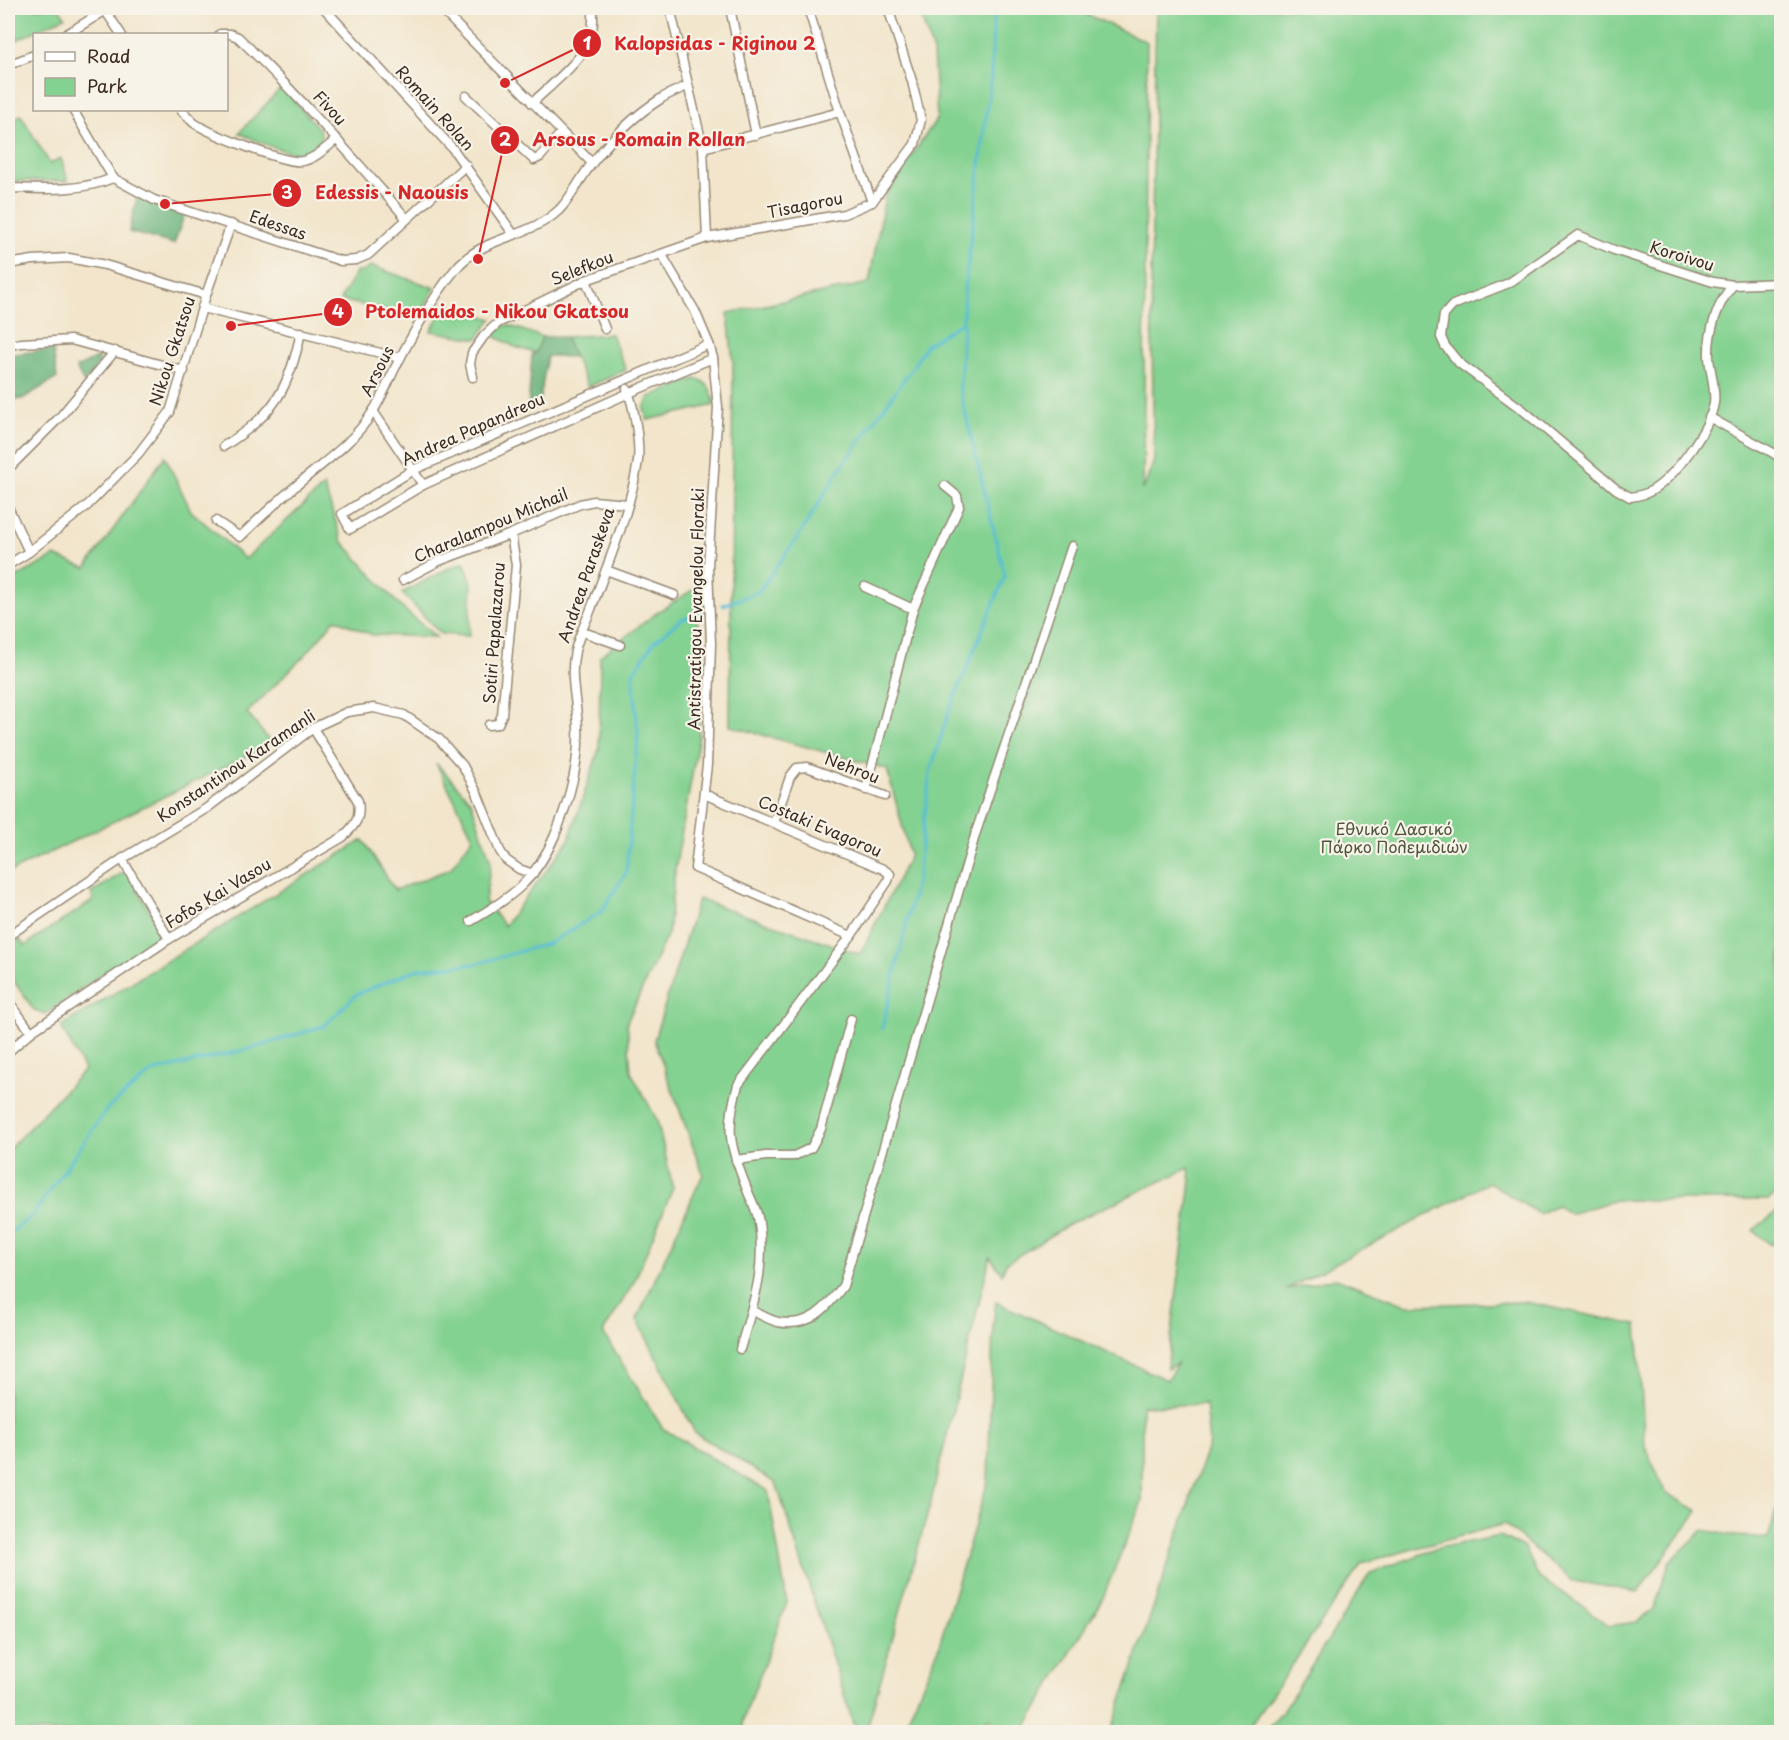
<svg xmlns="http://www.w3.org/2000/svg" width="1789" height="1740" viewBox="0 0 1789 1740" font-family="'Playpen Sans',sans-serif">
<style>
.green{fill:#84d291;stroke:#607e58;stroke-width:1.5}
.forest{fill:#6bb47b;stroke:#536f4c;stroke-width:1.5}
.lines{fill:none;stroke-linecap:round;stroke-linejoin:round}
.stream{stroke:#57bdd5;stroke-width:3}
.minor-casing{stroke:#968874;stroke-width:11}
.minor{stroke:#fff;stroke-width:8}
.labels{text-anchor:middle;stroke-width:4.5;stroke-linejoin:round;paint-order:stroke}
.street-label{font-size:16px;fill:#3b2a1e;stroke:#f7f3e8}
.park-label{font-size:16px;fill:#4d543b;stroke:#f7f3e8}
.leader{fill:none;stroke:#d62828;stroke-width:2}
.callout-dot{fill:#d62828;stroke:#f7f3e8;stroke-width:2}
.mark-label{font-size:18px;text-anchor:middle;font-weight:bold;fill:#fff}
.callout-label{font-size:18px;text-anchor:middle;font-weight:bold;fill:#d62828;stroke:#f7f3e8;stroke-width:4.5;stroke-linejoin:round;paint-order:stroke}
</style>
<rect width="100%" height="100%" fill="#f7f3e8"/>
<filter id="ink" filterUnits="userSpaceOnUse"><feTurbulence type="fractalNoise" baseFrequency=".0167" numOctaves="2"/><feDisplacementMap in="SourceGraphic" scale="12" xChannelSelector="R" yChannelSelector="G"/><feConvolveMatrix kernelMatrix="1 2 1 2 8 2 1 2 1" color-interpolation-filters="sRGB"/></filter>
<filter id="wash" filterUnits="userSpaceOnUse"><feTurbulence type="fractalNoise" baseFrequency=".008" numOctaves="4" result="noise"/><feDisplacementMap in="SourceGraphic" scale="24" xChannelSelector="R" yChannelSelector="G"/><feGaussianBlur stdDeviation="1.35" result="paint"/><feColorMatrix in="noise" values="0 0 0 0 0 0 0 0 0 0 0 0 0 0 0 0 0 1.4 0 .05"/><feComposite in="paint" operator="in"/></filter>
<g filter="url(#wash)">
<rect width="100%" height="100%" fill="#f2e5cb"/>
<g class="green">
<polygon points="8,8 59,8 65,17 8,44"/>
<polygon points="918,8 1074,8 1075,9 1147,42 1143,490 1154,461 1151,276 1156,8 1781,8 1781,1201 1777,1194 1768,1200 1616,1200 1569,1214 1557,1205 1539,1214 1489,1182 1285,1290 1336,1278 1406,1305 1525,1302 1637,1325 1645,1447 1666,1493 1698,1511 1638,1592 1573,1581 1504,1524 1362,1563 1246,1732 1111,1732 1209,1443 1205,1404 1142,1406 1142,1501 1102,1600 1023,1732 1001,1732 989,1718 976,1732 902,1732 937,1652 988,1481 993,1325 996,1302 1167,1380 1178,1363 1167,1369 1191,1181 1189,1168 1071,1223 1006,1263 1002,1274 990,1257 930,1505 866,1732 856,1732 776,1483 695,1433 637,1319 703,1174 654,1040 698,899 860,954 910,855 887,769 730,726 733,363 728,313 869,283 885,196 937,118 933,52"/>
<path d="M282 87 320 130C323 137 322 142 316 147 297 163 259 141 239 133Z"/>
<polygon points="21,115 50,164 61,158 68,181 8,181 8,123"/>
<polygon points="371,266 435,288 418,318 340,300 356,272 362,272"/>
<polygon points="446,304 492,319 477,339 431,331"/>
<polygon points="508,325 542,337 536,353 515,347 494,336 502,327"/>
<polygon points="611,334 626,370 588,387 565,337"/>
<path d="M698 379C711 385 712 392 715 405L647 420 644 408 649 397 691 380Z"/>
<polygon points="165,456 191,511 245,559 324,486 342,541 401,607 436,637 372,635 335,619 308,652 247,713 272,744 8,873 8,582 55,556 86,568"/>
<polygon points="464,562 472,583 469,636 441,634 402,593 445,570"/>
<polygon points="697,587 699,736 675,870 668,933 627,1022 631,1072 657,1120 673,1188 634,1282 603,1333 663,1429 768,1491 787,1603 743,1720 743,1732 8,1732 8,1150 84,1070 61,1026 363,840 395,890 450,869 473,837 436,763 471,801 491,862 485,901 504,926 568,842 599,749 600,656 659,611"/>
<polygon points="122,873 129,875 163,934 157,944 105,972 46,1014 34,1010 8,973 8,947 20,939 24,946 94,900 91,893"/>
<polygon points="1781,1209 1781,1244 1769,1244 1753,1230"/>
<polygon points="1781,1498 1781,1732 1266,1732 1291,1699 1370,1573 1438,1548 1500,1536 1525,1548 1539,1578 1583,1606 1609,1626 1637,1622 1654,1610 1669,1563 1703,1530 1736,1536 1768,1538"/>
</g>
<g class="forest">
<polygon points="137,197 185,213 174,244 129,232"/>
<polygon points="542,337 565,337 574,357 547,356 539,406 528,411 532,354 536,353"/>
<polygon points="53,349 57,378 22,399 8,401 8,355"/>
<polygon points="99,357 99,364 84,383 76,368"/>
</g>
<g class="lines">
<g class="stream">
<polyline points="723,605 758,592 796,540 838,472 913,367 926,345 962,322"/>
<polyline points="882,1029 917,878 930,772 949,711 1005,576 960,391 964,294 991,76 994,8"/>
<polyline points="8,1235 33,1215 107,1109 152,1072 257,1047 324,1026 357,994 418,969 476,964 550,943 601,912 626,873 638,734 633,673 654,642 680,620 702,612"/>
</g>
</g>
</g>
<g filter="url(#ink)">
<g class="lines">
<g class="minor-casing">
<g id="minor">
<polyline points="324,8 453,149 514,235"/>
<polyline points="440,8 592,163"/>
<polyline points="670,8 703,148 707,238"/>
<polyline points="730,8 756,135"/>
<polyline points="808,8 840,112 872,202"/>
<polyline points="516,9 516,8"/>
<polyline points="105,10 121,34"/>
<polyline points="67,34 109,8"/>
<path d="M220 34H230L238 37C298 95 352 156 407 219"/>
<polyline points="8,65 34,55"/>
<polyline points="466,96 534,160 540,157 561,133"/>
<path d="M532 103C548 88 582 60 590 40 594 30 593 19 593 8"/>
<polyline points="73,110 113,178"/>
<path d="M181 110C185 114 190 119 194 123 209 133 287 165 303 161 316 158 327 147 337 139"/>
<polyline points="703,148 840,112"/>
<polyline points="113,178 154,200 341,261 356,260 368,255 466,165"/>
<path d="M8 188C44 189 79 192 113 178"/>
<polyline points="662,255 695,311 709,344 713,358 718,407 708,567 711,644 707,765 695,868 851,936"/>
<polyline points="8,264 33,260 69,258 105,265 206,295"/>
<polyline points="586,280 605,329"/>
<path d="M1733 285C1717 303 1708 333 1709 357 1710 372 1716 388 1714 403 1710 429 1674 478 1651 491 1644 495 1638 496 1630 497L1616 489 1524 411 1459 363 1445 346 1441 337 1444 315 1453 305 1509 283 1578 235 1614 250 1713 282 1733 285 1782 283"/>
<polyline points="202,308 400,358"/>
<polyline points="709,344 413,470 342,514 350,529 423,485 629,393 713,358"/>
<polyline points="8,345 22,343 71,340 184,371"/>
<polyline points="473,377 470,364 472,353 484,336 498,323 586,280 707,238 844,214 872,202 915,144 921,120 912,81 888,8"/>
<polyline points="373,411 423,485"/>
<polyline points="1709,417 1775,454 1782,460"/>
<path d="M224 446C275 414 289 389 301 332"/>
<polyline points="8,469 60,417 115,351"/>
<polyline points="8,507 29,552"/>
<path d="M216 521 240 537C259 519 277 501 297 485 324 462 353 443 372 413 381 399 388 383 395 368 411 337 437 289 460 264 489 235 529 238 559 210 573 196 580 178 593 162 611 139 634 116 659 100 667 94 678 90 687 86"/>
<polyline points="8,565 29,552 88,505 138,454 170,412 206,295 231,224"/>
<polyline points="606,570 674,595"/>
<polyline points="403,580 439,561 511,534 580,504 594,501 627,504"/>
<polyline points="865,587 913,609"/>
<polyline points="583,632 620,645"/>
<polyline points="489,725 498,724 502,715 516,565 511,534"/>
<polyline points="866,790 913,609 959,507 957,496 945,486"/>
<path d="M704 794 883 869 890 874 888 881 851 936 738 1085C724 1133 731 1147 748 1192 752 1202 758 1212 759 1223 766 1271 753 1304 740 1349"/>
<polyline points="774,823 790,777 797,768 807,767 885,796"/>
<polyline points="122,859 169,939"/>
<path d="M471 921C512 897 536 880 555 835 568 803 580 762 578 728 577 702 569 677 575 651 578 637 586 622 591 609 608 564 631 508 638 461 640 443 634 405 627 389"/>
<polyline points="8,936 122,859 207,808 313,728 347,712 374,708 404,715 439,739 463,766 477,793 500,851 506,860 519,869 533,874"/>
<polyline points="8,1000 31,1032"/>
<path d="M8 1052 31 1032 169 939 343 837C355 825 361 819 358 801L313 728"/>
<polyline points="736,1160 766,1156 794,1156 811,1148 821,1129 851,1019"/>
<path d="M752 1311C760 1314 769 1320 778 1322 809 1328 826 1309 843 1286L976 832 1072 546"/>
</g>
</g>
<use href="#minor" class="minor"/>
</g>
</g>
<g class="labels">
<g class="street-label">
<text transform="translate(330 108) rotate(47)" y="6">Fivou</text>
<text transform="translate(435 108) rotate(48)" y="6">Romain Rolan</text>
<text transform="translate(805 205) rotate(-11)" y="6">Tisagorou</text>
<text transform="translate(278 225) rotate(19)" y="6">Edessas</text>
<text transform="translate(1682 256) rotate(17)" y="6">Koroivou</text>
<text transform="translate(582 268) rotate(-22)" y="6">Selefkou</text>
<text transform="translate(172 351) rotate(-72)" y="6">Nikou Gkatsou</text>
<text transform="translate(377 371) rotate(-63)" y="6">Arsous</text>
<text transform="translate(473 429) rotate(-24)" y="6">Andrea Papandreou</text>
<text transform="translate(491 525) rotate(-23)" y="6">Charalampou Michail</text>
<text transform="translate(586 575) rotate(-71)" y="6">Andrea Paraskeva</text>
<text transform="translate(696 609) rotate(-89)" y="6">Antistratigou Evangelou Floraki</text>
<text transform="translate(494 633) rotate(-86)" y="6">Sotiri Papalazarou</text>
<text transform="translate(236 766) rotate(-34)" y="6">Konstantinou Karamanli</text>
<text transform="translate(852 768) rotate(21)" y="6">Nehrou</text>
<text transform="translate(820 826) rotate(23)" y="6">Costaki Evagorou</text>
<text transform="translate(218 893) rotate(-31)" y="6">Fofos Kai Vasou</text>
</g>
<g class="park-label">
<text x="1394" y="835">Εθνικό Δασικό<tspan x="1394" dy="18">Πάρκο Πολεμιδιών</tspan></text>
</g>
</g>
<path class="leader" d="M505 83L587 43M478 259L505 140M165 204L287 193M231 326L338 312"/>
<g class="callout-dot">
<circle cx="505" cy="83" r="6"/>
<circle cx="478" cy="259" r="6"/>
<circle cx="165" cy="204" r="6"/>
<circle cx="231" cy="326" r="6"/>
<circle cx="587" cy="43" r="15"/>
<circle cx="505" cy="140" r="15"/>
<circle cx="287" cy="193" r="15"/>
<circle cx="338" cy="312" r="15"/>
</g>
<g class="mark-label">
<text x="587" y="50">1</text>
<text x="505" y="146">2</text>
<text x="287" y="199">3</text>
<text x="338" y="318">4</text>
</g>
<g class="callout-label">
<text x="715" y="50">Kalopsidas - Riginou 2</text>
<text x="639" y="146">Arsous - Romain Rollan</text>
<text x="392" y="199">Edessis - Naousis</text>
<text x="497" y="318">Ptolemaidos - Nikou Gkatsou</text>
</g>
<rect width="1789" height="1740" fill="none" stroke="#f7f3e8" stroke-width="30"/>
<rect x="33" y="33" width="195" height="78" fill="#f7f3e8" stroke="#aca397" stroke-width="1.5"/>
<rect x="45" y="52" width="30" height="9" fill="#ffffff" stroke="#aca397" stroke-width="1.5"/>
<text x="87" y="63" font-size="18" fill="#3b2a1e">Road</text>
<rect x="45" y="78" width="30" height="18" fill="#84d291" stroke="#aca397" stroke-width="1.5"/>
<text x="87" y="93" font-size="18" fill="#3b2a1e">Park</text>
</svg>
